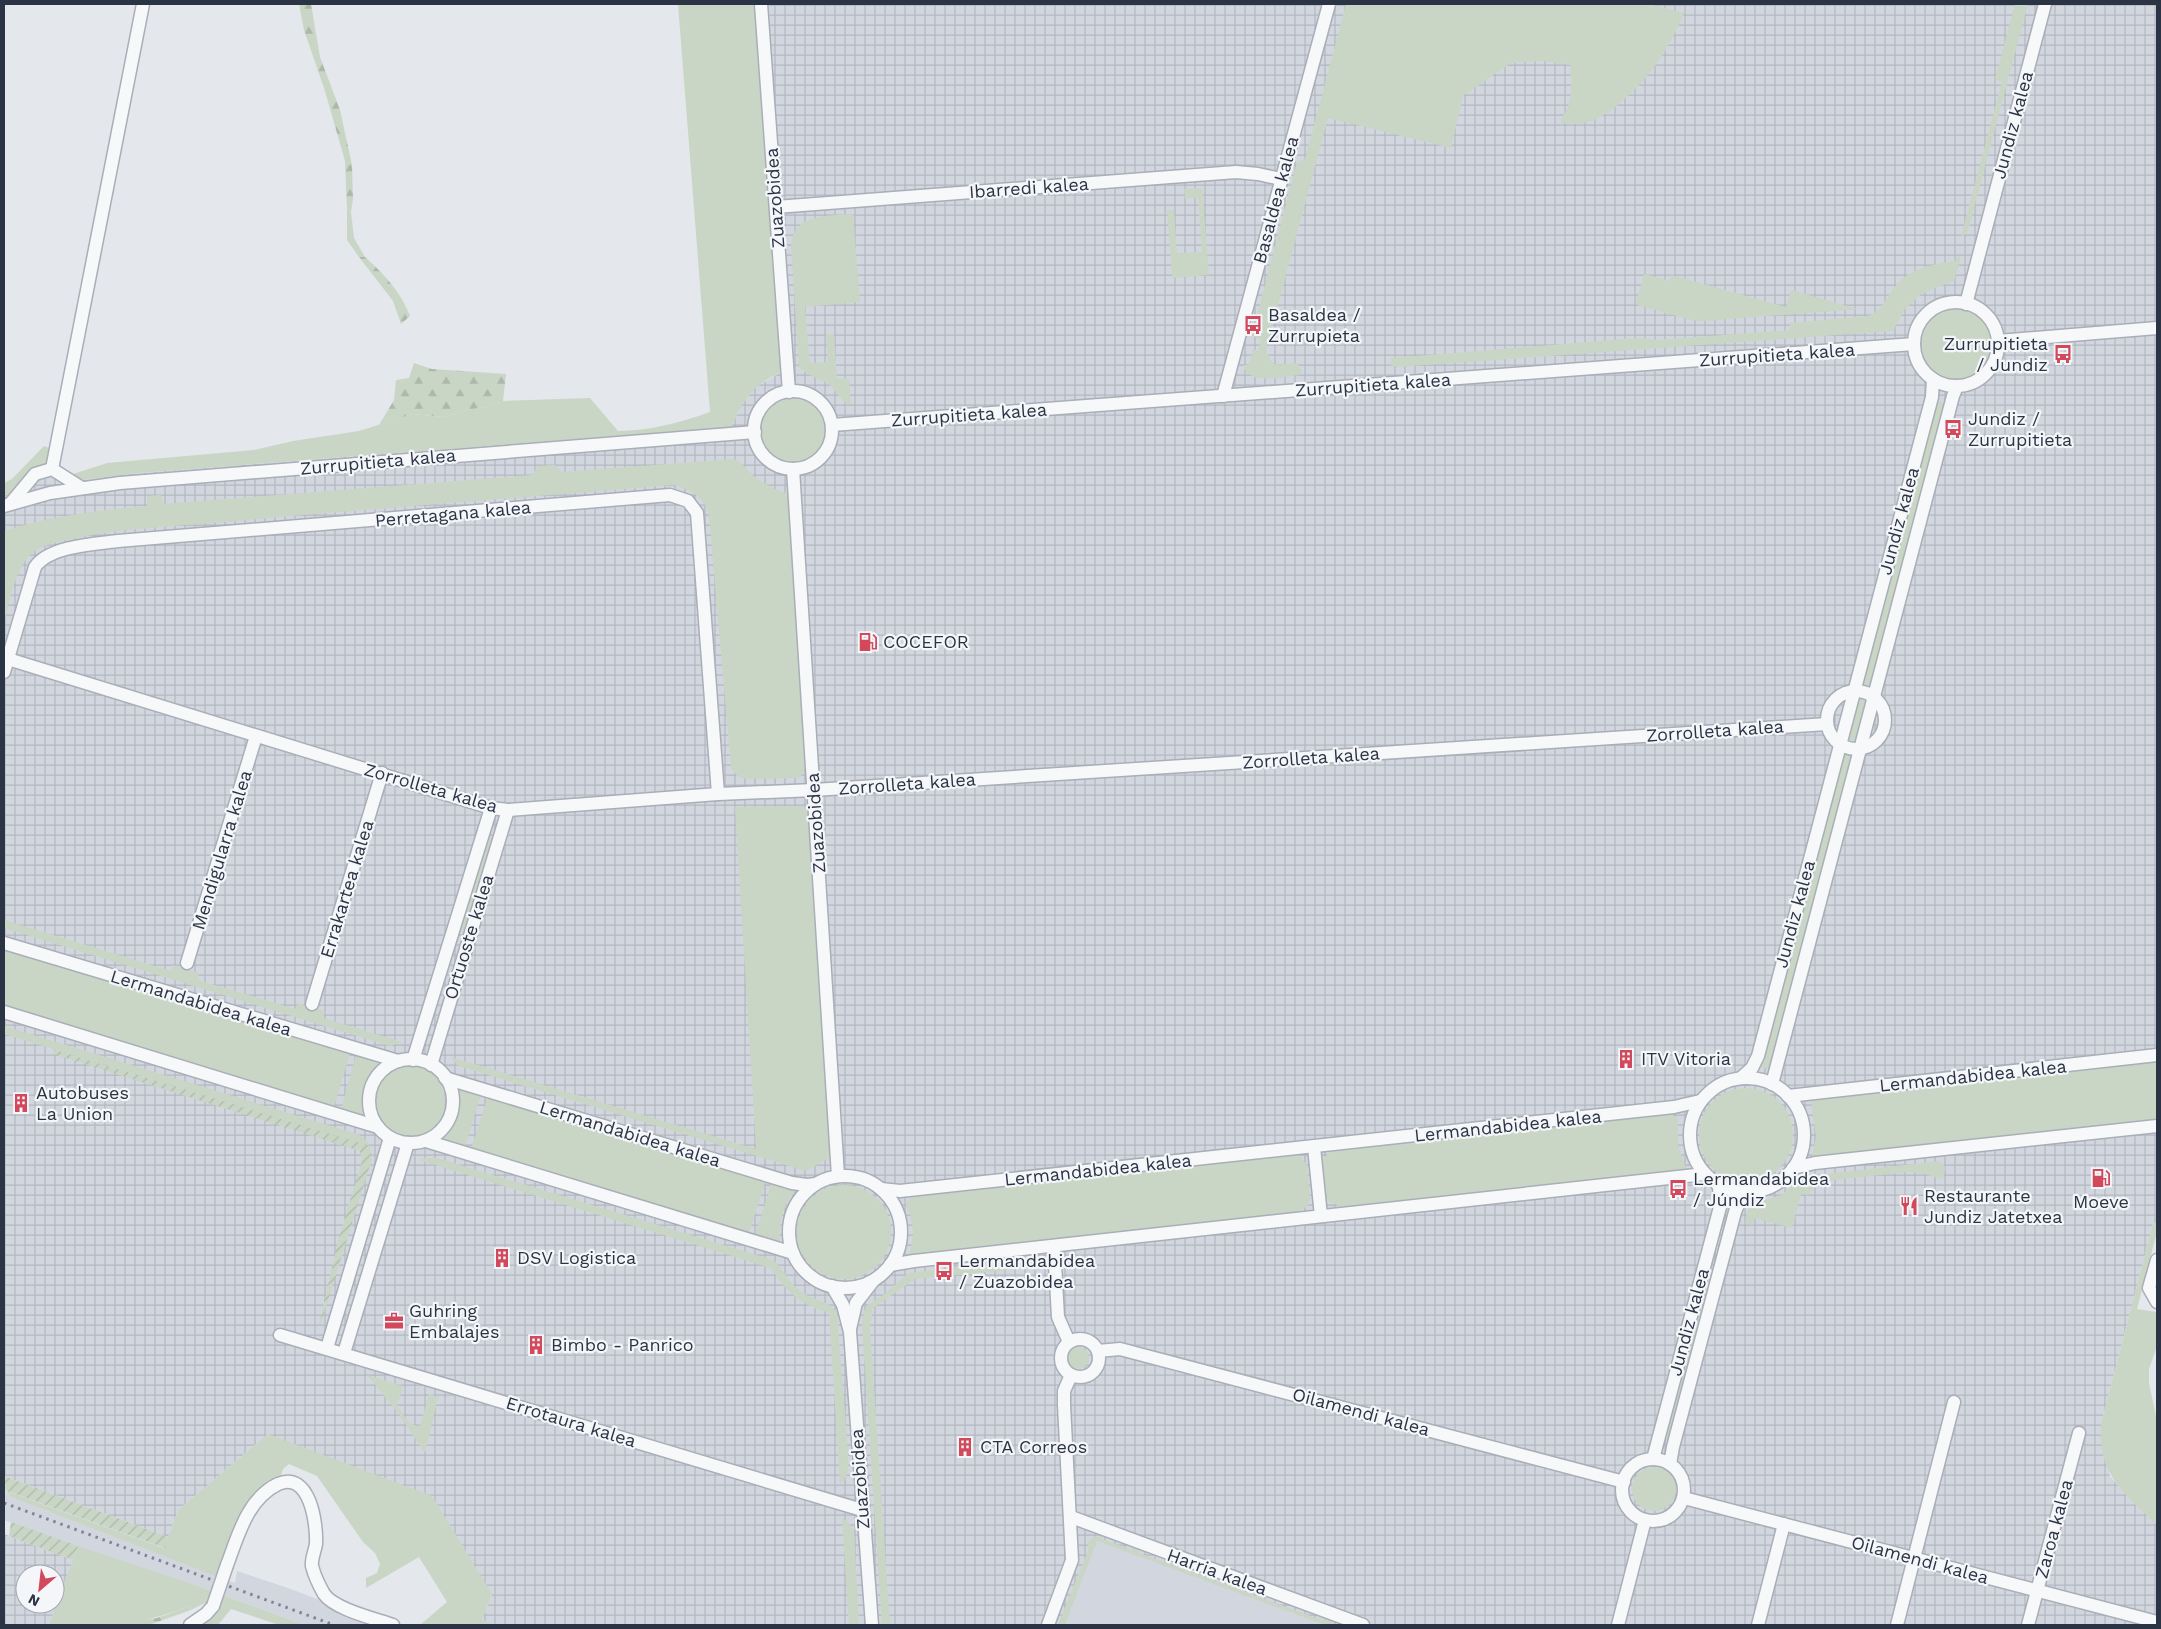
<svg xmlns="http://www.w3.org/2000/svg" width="2161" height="1629" viewBox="0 0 2161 1629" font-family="'Work Sans',sans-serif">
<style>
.built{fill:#d2d6de}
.industrial{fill:url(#industrial-grid);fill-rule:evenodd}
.grass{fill:#c9d6c5}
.forest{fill:url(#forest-firs)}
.garden{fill:url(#garden-furrows)}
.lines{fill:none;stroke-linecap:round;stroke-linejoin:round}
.minor-casing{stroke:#a9aeb7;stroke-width:15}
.minor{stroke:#f7f8fa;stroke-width:12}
.rail{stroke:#7d8696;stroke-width:3;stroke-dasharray:2.5 5;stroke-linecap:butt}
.minor-bridge-casing{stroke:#a9aeb7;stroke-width:15;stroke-linecap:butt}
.minor-bridge{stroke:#f7f8fa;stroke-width:12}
.labels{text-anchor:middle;stroke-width:4.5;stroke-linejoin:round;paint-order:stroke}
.street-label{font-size:18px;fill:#2b3445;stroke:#f4f6f9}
.poi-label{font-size:18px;fill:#2b3445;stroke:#f4f6f9;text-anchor:start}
</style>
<defs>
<pattern id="industrial-grid" width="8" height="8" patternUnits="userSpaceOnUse" patternTransform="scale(1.25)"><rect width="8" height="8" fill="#d2d6de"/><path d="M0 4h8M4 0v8" fill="none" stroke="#b4b8c0"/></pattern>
<pattern id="forest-firs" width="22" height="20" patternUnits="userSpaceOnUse" patternTransform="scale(1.25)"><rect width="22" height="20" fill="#c9d6c5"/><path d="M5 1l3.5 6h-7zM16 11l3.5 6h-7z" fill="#adb8ab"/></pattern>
<pattern id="garden-furrows" width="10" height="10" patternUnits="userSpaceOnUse" patternTransform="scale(1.25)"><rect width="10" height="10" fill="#c9d6c5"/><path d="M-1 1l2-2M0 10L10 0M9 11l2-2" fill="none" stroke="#adb8ab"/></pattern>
</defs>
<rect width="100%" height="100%" fill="#e4e7ec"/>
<g class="built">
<polygon points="4,1490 11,1497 235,1583 237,1571 288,1588 386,1625 304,1625 198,1586 124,1563 4,1520"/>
<polygon points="1097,1541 1325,1625 1065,1625"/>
</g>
<g class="industrial">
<polygon points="755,4 2157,4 2157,1223 2153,1224 2101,1424 2110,1476 2128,1497 2157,1525 2157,1625 1325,1625 1097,1541 1065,1625 496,1625 482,1620 492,1594 268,1434 178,1510 168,1537 4,1476 4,496 58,466 60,471 82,480 139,473 731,427 741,406 754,388 781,372"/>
<path d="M4 1534 73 1560 49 1625H4ZM25 1574H55V1604H25Z"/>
</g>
<g class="grass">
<path d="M678 4H755L781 372C753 385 743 400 731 427L139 473 82 480 67 476 107 463 254 450 293 441 359 431 412 414 445 417 466 410 486 407 503 401 590 398 618 431C649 431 682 422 710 412Z"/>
<path d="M1346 4H1649L1684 13C1669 49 1650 78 1620 103 1611 111 1599 119 1587 122 1579 125 1569 123 1561 123 1561 117 1564 115 1567 109 1572 99 1572 75 1570 65L1544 61 1511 63 1463 96 1451 148 1328 118 1265 353 1269 355C1271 370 1286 363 1297 363L1302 371 1300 375C1283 376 1255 385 1244 369V365H1249L1253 349 1258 351 1261 341 1252 335 1297 162 1305 159Z"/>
<polygon points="2015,4 2028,4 1969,227 1967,233 1961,237 2002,81 1995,79"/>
<polygon points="1202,188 1209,275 1172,278 1167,210 1174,210 1177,253 1202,252 1198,198 1185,199 1184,189"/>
<polygon points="347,208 351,212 354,238 365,257 359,257 347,240"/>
<path d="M853 214 860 302 805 307 810 363 828 362 826 334H834L837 379 849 378 851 404H846L829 384 806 373 799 367 791 246C793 213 828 216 853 214Z"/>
<path d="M1958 256 1961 257 1954 281 1921 294 1904 310 1893 331 1397 367 1390 365 1392 358 1624 339 1642 338 1656 340 1790 330V323L1868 316C1882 312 1887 295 1897 284 1913 268 1932 264 1955 261Z"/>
<polygon points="1644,274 1670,281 1671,275 1786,307 1791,290 1858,309 1703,321 1691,320 1637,305 1636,302"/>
<circle cx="1956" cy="345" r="36"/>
<circle cx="793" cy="431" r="32"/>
<polygon points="1936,401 1945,403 1870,687 1860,684"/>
<polygon points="44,446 52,449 54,458 12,493 4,496 4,483 12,479"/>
<path d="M733 459C743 462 747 470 755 477 765 484 777 491 789 494L806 766 800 778 746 779 737 776 731 768 709 515C705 498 689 488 673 485 520 498 366 509 213 523 164 527 114 529 67 540 56 542 44 545 35 551 16 563 10 602 4 622V531C51 516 98 510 147 506V496L161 495 163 504 532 475 538 466 555 465 562 472Z"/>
<polygon points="1857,698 1867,700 1855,741 1846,739"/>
<polygon points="1842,751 1852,754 1770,1069 1759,1067"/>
<polygon points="803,806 809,814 831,1157 806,1171 462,1067 457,1065 451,1057 756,1149 735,807"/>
<polygon points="488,837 494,839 466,930 463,931 460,927"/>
<polygon points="4,920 171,971 173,965 199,973 198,980 295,1009 298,1003 325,1011 323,1018 402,1042 390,1046 4,928"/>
<polygon points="4,948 350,1053 334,1107 4,1006"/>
<polygon points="4,1026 357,1134 363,1137 370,1146 4,1034"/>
<path d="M356 1055 380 1062C365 1078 360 1093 363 1115L341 1109Z"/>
<polygon points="2157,1060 2157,1119 1812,1157 1816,1137 1811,1102 1813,1099"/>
<circle cx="410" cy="1101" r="35"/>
<path d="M456 1087 481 1094 465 1147 441 1140C455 1124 463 1108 456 1087Z"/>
<circle cx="1746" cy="1135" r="47"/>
<polygon points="488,1096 766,1180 749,1233 471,1149"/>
<polygon points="1669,1113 1678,1118 1678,1146 1687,1170 1341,1207 1330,1202 1325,1197 1322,1165 1324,1157 1335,1149"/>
<path d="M1292 1153 1299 1155 1307 1165 1310 1198 1308 1206 1297 1212 909 1255C915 1236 914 1220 905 1203L915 1194Z"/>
<path d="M425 1158H437L773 1260C784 1269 789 1284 803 1293 814 1300 830 1301 837 1313L848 1453C848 1466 850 1475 840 1484L829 1313C801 1304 787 1294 771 1268L419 1160Z"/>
<polygon points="1939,1161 1944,1165 1945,1169 1943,1179 1920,1173 1908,1172 1824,1181 1823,1185 1816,1186 1808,1195 1801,1194 1792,1228 1755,1218 1752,1225 1745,1223 1748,1210 1752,1206 1783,1194 1801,1177"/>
<path d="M772 1182 796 1190C782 1206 779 1221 780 1243L755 1235Z"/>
<circle cx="844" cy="1232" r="47"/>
<path d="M2157 1223V1232L2137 1309 2157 1312V1346L2149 1369V1383L2157 1421V1525C2124 1494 2097 1473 2101 1424L2153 1224Z"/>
<polygon points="1034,1259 1040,1267 915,1279 873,1308 870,1328 890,1625 882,1625 862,1325 864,1311 868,1305 886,1293 908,1273"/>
<polygon points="1698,1310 1703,1311 1670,1441 1664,1440"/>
<circle cx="1078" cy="1358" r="11"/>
<polygon points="367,1375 403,1386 397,1406 409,1423 420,1427 429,1394 438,1397 425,1453 398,1413"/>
<polygon points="268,1434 432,1496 492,1594 482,1620 496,1625 420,1625 447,1602 419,1557 366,1588 366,1578 377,1573 380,1564 375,1553 363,1542 317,1476 289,1464 283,1469 280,1479 271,1484 218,1577 11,1497 6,1491 164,1548 178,1510"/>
<circle cx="1654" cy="1489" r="22"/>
<polygon points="842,1519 847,1521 854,1530 859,1625 849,1625"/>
<polygon points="1103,1536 1102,1539 1132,1550 1133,1547 1140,1549 1139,1553 1227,1585 1228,1582 1235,1585 1235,1588 1324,1621 1325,1617 1332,1620 1331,1623 1338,1625 1325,1625 1097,1541 1065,1625 1058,1625 1089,1548 1087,1544 1093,1537"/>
<path d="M78 1546 198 1586 304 1625H279L231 1609 218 1625H201L211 1595 207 1602 191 1610 188 1607C170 1613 153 1619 135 1622 107 1627 78 1625 49 1625Z"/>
</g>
<g class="forest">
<polygon points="299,4 311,4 320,57 340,110 352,165 353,199 351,212 347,208 345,161 325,91 304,30"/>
<path d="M359 257H365C384 274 401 292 410 316L401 324 393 301Z"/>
<polygon points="414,363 432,369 506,374 503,401 486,407 466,410 445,417 412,414 379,425 394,400 396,380 409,378"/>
<polygon points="188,1607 191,1610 149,1625 110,1625 157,1618"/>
</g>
<g class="garden">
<polygon points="55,1050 370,1146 372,1159 321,1323 319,1325 339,1237 362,1161 360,1151 53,1054"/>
<polygon points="4,1476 168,1537 165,1548 4,1490"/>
<polygon points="11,1522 78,1546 73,1560 9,1536"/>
</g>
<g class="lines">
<g class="minor-casing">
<g id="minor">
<polyline points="761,4 789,392"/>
<polyline points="776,207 1236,172 1258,174 1281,179"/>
<circle cx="1956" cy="344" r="42"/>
<polyline points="1966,304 2045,4"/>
<polyline points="1998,341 2157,328"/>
<circle cx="793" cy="430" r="39"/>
<polyline points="1223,396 1329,4"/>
<polyline points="832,425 1914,344"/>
<polyline points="52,469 143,4"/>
<polyline points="793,469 838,1176"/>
<polyline points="10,504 35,474 52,469 82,488"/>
<polyline points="4,506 50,493 120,483 755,432"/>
<polyline points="8,659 491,808 508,810 718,794 814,790 1827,724"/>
<path d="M4 672 35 567C49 546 95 544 118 541L670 495 688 501 697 513 718 794"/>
<circle cx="1856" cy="720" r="29"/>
<polyline points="4,943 398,1061"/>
<polyline points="187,963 256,736"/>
<polyline points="312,1004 382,773"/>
<polyline points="4,1012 378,1127"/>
<circle cx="411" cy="1101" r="42"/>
<polyline points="413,1060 491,808"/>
<polyline points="431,1065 508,810"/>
<polyline points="445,1078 792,1183 807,1185 816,1184"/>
<polyline points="1741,1078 1752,1068 1758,1056 1932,397 1933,379"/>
<circle cx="1747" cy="1135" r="57"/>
<polyline points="1772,1084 1953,396 1957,386"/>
<polyline points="1788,1096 2157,1055"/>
<polyline points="426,1141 793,1253"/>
<polyline points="1314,1147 1321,1216"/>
<polyline points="1793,1168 1815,1163 2157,1126"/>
<circle cx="845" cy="1232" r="56"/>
<polyline points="881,1189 900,1191 1674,1107 1700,1101"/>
<polyline points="1054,1246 1058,1317 1069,1342"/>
<polyline points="2157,1260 2149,1288 2157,1302"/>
<polyline points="890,1265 914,1261 1705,1174"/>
<polyline points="832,1286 843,1305 850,1332 872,1625"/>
<polyline points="850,1329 856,1303 873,1281"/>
<polyline points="280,1335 862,1510"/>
<circle cx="1080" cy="1358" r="19"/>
<polyline points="327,1348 390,1138"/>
<polyline points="1098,1351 1120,1349 1624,1482"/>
<polyline points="344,1353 408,1143"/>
<polyline points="1653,1459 1720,1207 1719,1185"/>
<circle cx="1653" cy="1490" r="31"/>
<polyline points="1670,1464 1673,1447 1735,1212 1743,1192"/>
<polyline points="1684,1498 2157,1622"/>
<polyline points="1071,1517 1363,1625"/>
<path d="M227 1565C238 1536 247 1499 278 1484 310 1470 317 1524 316 1544 315 1551 311 1559 312 1566 314 1574 320 1587 324 1594 334 1609 376 1619 393 1625"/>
<polyline points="190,1625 206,1614 213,1606"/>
<polyline points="1048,1625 1072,1560 1064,1405 1064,1391 1071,1375"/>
<polyline points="1618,1625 1645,1520"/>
<polyline points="1758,1625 1784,1524"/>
<polyline points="1897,1625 1954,1402"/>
<polyline points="2028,1625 2079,1433"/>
</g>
</g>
<use href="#minor" class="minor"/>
<polyline class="rail" points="4,1503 334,1625"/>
<g class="minor-bridge-casing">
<polyline id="minor-bridge" points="213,1606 227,1565"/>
</g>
<use href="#minor-bridge" class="minor-bridge"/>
</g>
<defs>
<g id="bus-bare" transform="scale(1.5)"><path d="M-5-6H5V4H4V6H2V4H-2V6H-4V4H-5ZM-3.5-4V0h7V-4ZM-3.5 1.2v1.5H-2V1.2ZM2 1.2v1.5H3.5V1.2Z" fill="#d1495b" stroke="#f4f6f9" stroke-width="2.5" paint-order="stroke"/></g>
<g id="fuel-bare" transform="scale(1.5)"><path d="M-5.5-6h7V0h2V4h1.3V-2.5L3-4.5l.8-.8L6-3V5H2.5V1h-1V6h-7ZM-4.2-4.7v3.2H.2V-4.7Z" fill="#d1495b" stroke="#f4f6f9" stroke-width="2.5" paint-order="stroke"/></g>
<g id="building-bare" transform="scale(1.5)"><path d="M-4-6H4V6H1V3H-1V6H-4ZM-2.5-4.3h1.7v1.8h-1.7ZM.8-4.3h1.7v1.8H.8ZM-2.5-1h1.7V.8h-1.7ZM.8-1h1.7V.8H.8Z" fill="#d1495b" stroke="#f4f6f9" stroke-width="2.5" paint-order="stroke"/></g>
<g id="restaurant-bare" transform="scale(1.5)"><path d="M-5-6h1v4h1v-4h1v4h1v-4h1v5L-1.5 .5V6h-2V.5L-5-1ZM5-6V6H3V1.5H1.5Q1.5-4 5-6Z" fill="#d1495b" stroke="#f4f6f9" stroke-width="2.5" paint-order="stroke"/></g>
<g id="office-bare" transform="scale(1.5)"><path d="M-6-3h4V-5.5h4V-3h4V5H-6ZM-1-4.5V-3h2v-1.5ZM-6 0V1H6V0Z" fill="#d1495b" stroke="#f4f6f9" stroke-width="2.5" paint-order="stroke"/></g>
</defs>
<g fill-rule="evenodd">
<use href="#bus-bare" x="1253" y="325"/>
<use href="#bus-bare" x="2063" y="354"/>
<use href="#bus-bare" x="1953" y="429"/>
<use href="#fuel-bare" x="868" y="642"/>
<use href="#building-bare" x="1626" y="1059"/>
<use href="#building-bare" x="21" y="1103"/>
<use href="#fuel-bare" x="2101" y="1178"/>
<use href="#bus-bare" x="1678" y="1189"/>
<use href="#restaurant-bare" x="1909" y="1206"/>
<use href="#building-bare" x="502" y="1258"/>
<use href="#bus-bare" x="944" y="1271"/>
<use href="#office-bare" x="394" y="1321"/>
<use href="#building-bare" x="536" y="1345"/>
<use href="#building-bare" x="965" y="1447"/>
</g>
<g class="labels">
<g class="street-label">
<text transform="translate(2013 125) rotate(-75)" y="6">Jundiz kalea</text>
<text transform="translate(1029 188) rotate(-4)" y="6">Ibarredi kalea</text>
<text transform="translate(775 198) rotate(-94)" y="6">Zuazobidea</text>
<text transform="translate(1276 200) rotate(-75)" y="6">Basaldea kalea</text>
<text transform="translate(1777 355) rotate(-4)" y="6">Zurrupitieta kalea</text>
<text transform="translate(1373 385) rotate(-4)" y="6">Zurrupitieta kalea</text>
<text transform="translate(969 415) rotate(-4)" y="6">Zurrupitieta kalea</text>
<text transform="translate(378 462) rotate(-5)" y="6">Zurrupitieta kalea</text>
<text transform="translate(453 514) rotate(-5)" y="6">Perretagana kalea</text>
<text transform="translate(1899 521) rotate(-75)" y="6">Jundiz kalea</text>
<text transform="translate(1715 731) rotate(-4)" y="6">Zorrolleta kalea</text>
<text transform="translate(1311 758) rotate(-4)" y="6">Zorrolleta kalea</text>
<text transform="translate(907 784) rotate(-4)" y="6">Zorrolleta kalea</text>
<text transform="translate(431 788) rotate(16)" y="6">Zorrolleta kalea</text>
<text transform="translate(816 823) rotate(-94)" y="6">Zuazobidea</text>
<text transform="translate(222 850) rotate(-73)" y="6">Mendigularra kalea</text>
<text transform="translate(347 889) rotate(-73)" y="6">Errakartea kalea</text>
<text transform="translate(1795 914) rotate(-75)" y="6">Jundiz kalea</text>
<text transform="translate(469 937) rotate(-73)" y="6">Ortuoste kalea</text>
<text transform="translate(201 1003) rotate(17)" y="6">Lermandabidea kalea</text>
<text transform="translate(1973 1076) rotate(-6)" y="6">Lermandabidea kalea</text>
<text transform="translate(1508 1126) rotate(-6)" y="6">Lermandabidea kalea</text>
<text transform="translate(630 1134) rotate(17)" y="6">Lermandabidea kalea</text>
<text transform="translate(1098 1170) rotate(-6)" y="6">Lermandabidea kalea</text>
<text transform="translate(1689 1322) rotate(-75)" y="6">Jundiz kalea</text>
<text transform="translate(1361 1412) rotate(15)" y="6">Oilamendi kalea</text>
<text transform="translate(571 1422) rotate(17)" y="6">Errotaura kalea</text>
<text transform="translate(860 1479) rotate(-94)" y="6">Zuazobidea</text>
<text transform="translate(2054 1529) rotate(-75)" y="6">Zaroa kalea</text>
<text transform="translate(1920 1560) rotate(15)" y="6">Oilamendi kalea</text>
<text transform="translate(1217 1572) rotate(20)" y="6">Harria kalea</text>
</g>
<g class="poi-label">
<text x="1268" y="321">Basaldea /<tspan x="1268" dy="21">Zurrupieta</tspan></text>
<text x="2048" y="350" text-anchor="end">Zurrupitieta<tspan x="2048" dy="21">/ Jundiz</tspan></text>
<text x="1968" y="425">Jundiz /<tspan x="1968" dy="21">Zurrupitieta</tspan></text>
<text x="883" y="648">COCEFOR</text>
<text x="1641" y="1065">ITV Vitoria</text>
<text x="36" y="1099">Autobuses<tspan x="36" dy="21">La Union</tspan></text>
<text x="1693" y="1185">Lermandabidea<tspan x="1693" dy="21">/ Júndiz</tspan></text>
<text x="1924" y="1202">Restaurante<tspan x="1924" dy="21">Jundiz Jatetxea</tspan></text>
<text x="2101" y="1208" text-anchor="middle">Moeve</text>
<text x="517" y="1264">DSV Logistica</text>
<text x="959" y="1267">Lermandabidea<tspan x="959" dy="21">/ Zuazobidea</tspan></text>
<text x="409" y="1317">Guhring<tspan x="409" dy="21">Embalajes</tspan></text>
<text x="551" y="1351">Bimbo - Panrico</text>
<text x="980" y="1453">CTA Correos</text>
</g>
</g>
<rect width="2161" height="1629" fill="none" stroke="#2b3445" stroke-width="10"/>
<g transform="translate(40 1589) rotate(208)"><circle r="24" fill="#f4f6f9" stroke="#a4a8b1"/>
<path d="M0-4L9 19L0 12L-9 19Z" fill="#d1495b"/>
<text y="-8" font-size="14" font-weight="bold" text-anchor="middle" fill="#2b3445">N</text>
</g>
</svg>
